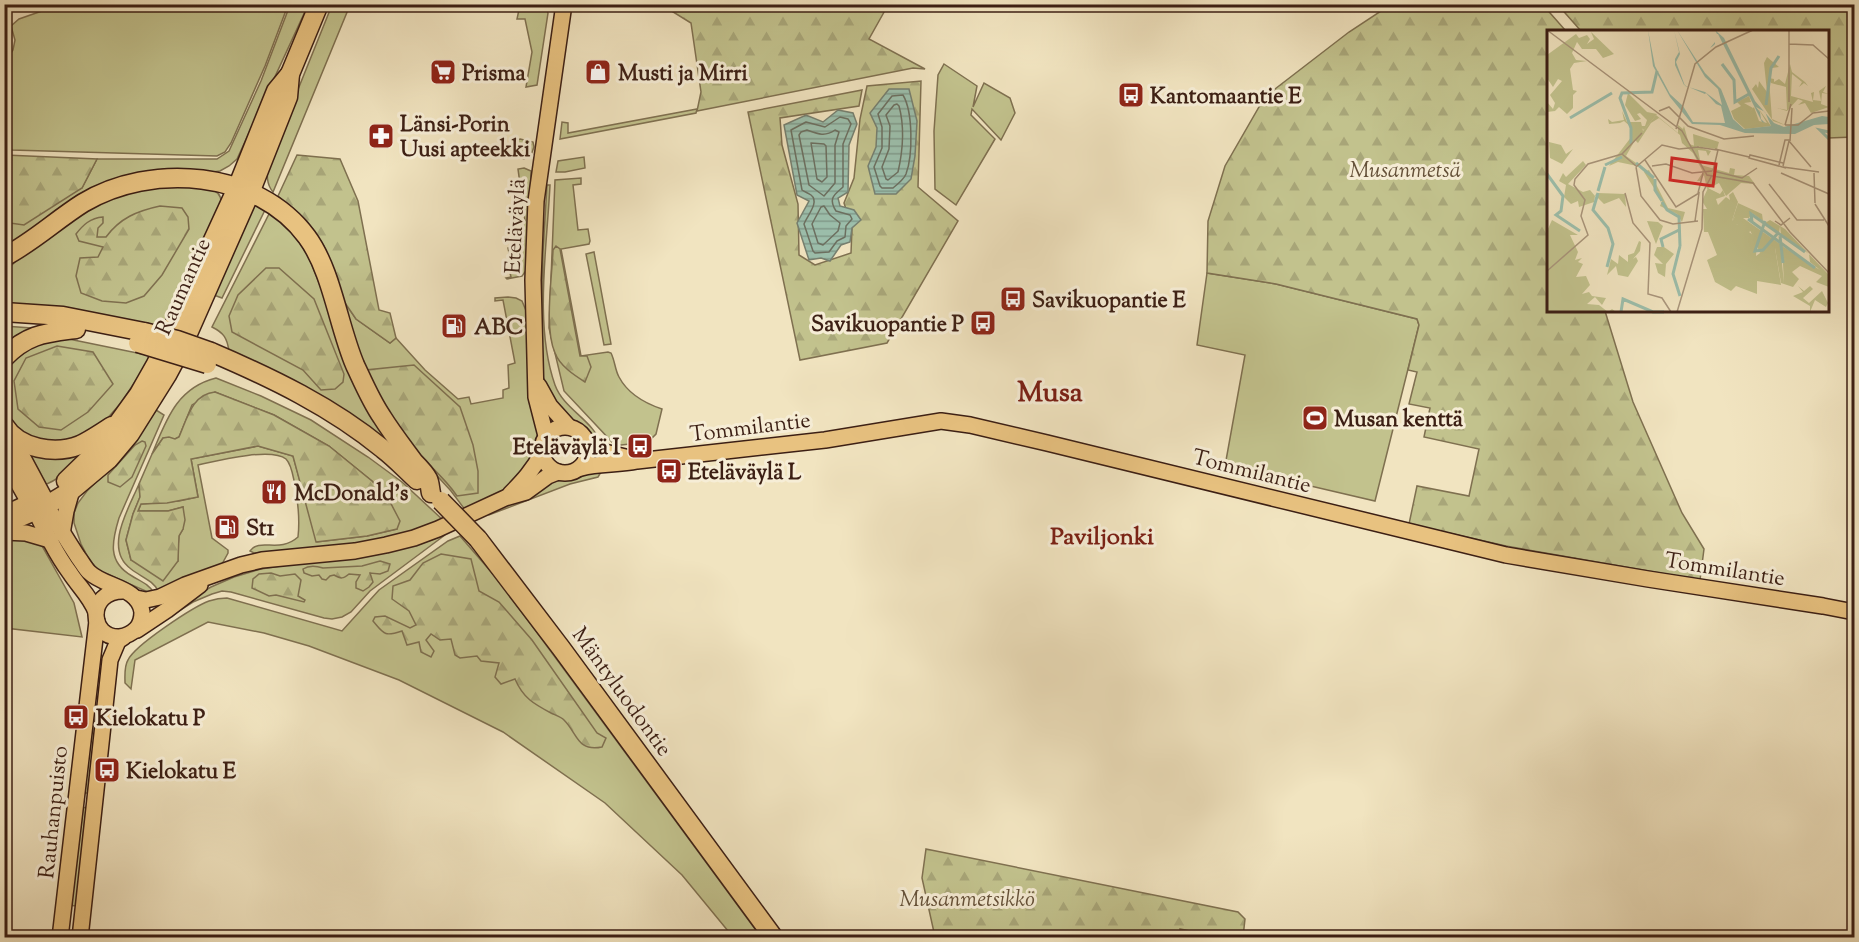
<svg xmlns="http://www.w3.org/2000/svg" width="1859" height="942" viewBox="0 0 1859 942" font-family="'Sorts Mill Goudy',serif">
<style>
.green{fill:#c2c28d;stroke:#7f7050;stroke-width:1.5}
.forest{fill:url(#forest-firs);stroke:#7f7050;stroke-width:1.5}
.water{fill:url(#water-rules);stroke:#767f6f;stroke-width:1.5}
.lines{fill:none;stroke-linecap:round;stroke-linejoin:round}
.shore{stroke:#6c6f60;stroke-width:1.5}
.major-casing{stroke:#3c1f14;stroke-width:18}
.highway-casing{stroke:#3c1f14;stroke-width:21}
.major{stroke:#e8c280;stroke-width:15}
.highway{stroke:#e8c280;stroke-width:18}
.highway-bridge-casing{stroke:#3c1f14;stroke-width:21;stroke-linecap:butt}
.highway-bridge{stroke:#e8c280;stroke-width:18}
.labels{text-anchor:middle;stroke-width:6;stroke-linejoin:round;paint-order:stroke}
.poi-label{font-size:22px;font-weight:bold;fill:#3c1f14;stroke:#f6edd6;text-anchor:start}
.park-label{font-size:22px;font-style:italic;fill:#645038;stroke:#f6edd6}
.street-label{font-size:22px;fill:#3c1f14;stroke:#f6edd6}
.neighbourhood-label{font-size:24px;font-weight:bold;fill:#7a1f14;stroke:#f6edd6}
.district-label{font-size:28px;font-weight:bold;fill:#7a1f14;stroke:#f6edd6}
.inset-river{fill:none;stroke:#9cbfac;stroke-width:3}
.inset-road{fill:none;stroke:#a9957b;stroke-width:1.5}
.view{fill:#d62828;fill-opacity:0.15;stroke:#d62828;stroke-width:3}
.inset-edge{fill:none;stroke:#3c1f14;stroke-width:3}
</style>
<defs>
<pattern id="forest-firs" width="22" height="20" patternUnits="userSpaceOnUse" patternTransform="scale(1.5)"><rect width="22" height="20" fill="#c2c28d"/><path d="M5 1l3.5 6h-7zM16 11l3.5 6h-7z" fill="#a8a679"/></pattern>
<pattern id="water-rules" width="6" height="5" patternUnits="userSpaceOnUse" patternTransform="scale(1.5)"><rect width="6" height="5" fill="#9cbfac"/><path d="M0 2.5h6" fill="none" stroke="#809b8b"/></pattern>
</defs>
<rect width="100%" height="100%" fill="#f1e4c0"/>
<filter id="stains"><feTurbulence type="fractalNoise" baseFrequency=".00333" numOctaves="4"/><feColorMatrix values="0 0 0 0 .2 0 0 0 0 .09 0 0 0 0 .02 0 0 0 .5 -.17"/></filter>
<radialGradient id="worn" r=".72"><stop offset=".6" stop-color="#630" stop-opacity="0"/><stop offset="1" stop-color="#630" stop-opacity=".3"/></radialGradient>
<g class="green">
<polygon points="62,4 288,4 288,5 265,66 231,143 225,152 217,156 12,150 4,131 5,62 13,50 15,40 11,26 19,19"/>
<polygon points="290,5 308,5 237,159 229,166 220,171 206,173 164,169 127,177 5,250 4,227 82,188 97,159 217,159 229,151 261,81"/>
<path d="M332 5H350L273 192C266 184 267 174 268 164Z"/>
<polygon points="520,5 545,5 548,13 537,85 526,87 532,52 525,19 517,19"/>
<polygon points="944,64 977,86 973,107 984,83 1010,98 1015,113 1001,140 972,109 971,115 995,139 956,205 935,189 934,131 938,75"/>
<polygon points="697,109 696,113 560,139 562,122 568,123 568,133"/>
<polygon points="520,139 533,142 534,147 531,155 524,159 517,157 513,142"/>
<polygon points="584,157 585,168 565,172 556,172 558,161"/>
<polygon points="524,168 531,171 528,268 522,276 507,279 506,278 511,277 509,269 512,268 508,248 521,243 517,223 525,221 518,169"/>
<path d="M581 178V184L573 185 578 230 588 229 590 241 589 244 561 249 581 356 608 352 611 353C615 361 615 370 619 377 628 394 644 403 662 409L656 434 648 442 621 445 612 442 564 391 549 328 555 180Z"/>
<path d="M145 185C160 186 204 184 215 191 222 195 221 201 221 208L166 330 5 305C5 296 2 281 6 273 10 264 21 257 29 250 63 221 101 198 145 185Z"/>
<path d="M547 185H550C547 247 534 326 555 385 564 410 594 420 602 446L596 445 582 428 570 421 544 386 541 347 543 252Z"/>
<polygon points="254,204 266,208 222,298 211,294"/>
<path d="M270 212 293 233 308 255 351 364 392 447 229 351C227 338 224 333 212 327Z"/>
<polygon points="594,252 611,344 604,345 586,254"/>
<polygon points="1207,273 1276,284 1417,319 1419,325 1375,501 1225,466 1245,355 1197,345"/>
<polygon points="508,297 516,298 522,301 527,313 527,349 530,380 539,435 534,457 528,469 502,493 466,511 451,491 407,443 370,382 354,340 343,300 356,319 390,343 396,338 425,370 458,399 469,397 471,404 503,398 503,390 509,388 508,365 515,363 503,300 495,301 495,298"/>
<polygon points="4,326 31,328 30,331 5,348"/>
<polygon points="59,337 152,356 121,403 104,422 90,433 54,444 22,435 7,417 5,408 4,372 14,355 35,341"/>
<path d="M216 378 261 396 311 420 368 457 402 482 444 521 394 537 338 546 254 553 250 551C260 537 279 554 298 537 300 520 298 502 295 485 293 477 292 465 286 459 271 447 216 461 198 465L212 538 228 550V553L222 564 159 592C153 580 141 577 131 569 103 549 129 508 139 484L140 497 133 514 126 540 131 560 178 561V546L179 536 183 529V507L168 511H138L141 504 179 501 198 497 191 459 258 446 293 456 317 542 367 536 397 529 388 498 372 481 329 446 274 415 215 392 192 405 179 437 175 439 163 438 152 454C166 421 176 388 216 378Z"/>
<path d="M156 410 164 415 119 518C112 541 107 562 132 576 140 581 149 584 154 593H150L98 570 90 561 81 544 74 523V513L78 503 87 491 131 447Z"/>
<path d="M91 445C78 458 61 481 43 485L22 447Z"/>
<polygon points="601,472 598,477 570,484 489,515 488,514 559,478 568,479 583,473"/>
<polygon points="445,535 370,591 351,612 342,617 332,619 324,618 231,592 222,591 212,594 193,602 174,614 190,599 211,587 234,577 261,569 417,545"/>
<path d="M460 536 499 581 761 937H733L682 875 605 803 503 732 399 680 309 646 264 633 208 622 135 660 131 689 125 683C125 676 124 666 128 660 135 645 193 607 209 601 215 599 221 598 227 598L342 631 379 590 448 541Z"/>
<polygon points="21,538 32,539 42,546 74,603 82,637 5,628 5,542"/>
<polygon points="93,710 101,711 92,794 81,792"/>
<polygon points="80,807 88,808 76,906 68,905"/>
</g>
<g class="forest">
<polygon points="783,4 888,5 869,39 925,69 913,68 697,111 701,92 691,23 665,7 664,5 750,5 751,9"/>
<polygon points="1390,5 1543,5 1566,31 1548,32 1548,310 1605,311 1633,402 1682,513 1704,549 1700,580 1506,546 1409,524 1417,486 1469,496 1479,449 1424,437 1430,408 1409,404 1417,372 1408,370 1419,325 1417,319 1276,284 1207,273 1208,221 1225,166 1259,107 1275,89 1349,32"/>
<polygon points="1558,5 1854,5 1854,137 1828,138 1828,32 1581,31"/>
<polygon points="921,81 918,187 958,221 887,343 800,360 748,112 862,90 859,106 780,118 782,145 798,204 799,255 815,265 851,253 852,228 844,203 854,178 860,119 867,86"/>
<polygon points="5,155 97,159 82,188 24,225 10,223 5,227"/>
<polygon points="297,155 340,159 358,201 379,310 390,313 396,338 390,343 356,319 343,300 324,246 307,221 278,196"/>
<path d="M160 206 182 208 188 217 189 229 162 275 144 296 126 303 102 301 81 293 76 276 80 258 98 257 103 247 79 241 76 234C83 225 90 218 103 217V223L98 228 97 237H106C120 218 137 211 160 206Z"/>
<path d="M556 246 560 249 580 356H587L591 367 585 382C574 375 560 366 555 353 544 328 552 278 553 250Z"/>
<polygon points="266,268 279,268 314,299 344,374 343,382 335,389 321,390 303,370 232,332 229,316 238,295"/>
<polygon points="57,346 93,352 113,384 88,412 61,430 39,427 18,409 14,381 26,358"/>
<path d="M414 365 460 407 473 445 478 471V493L457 496C444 476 424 462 409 443 392 422 376 395 366 370Z"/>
<path d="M215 392 274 415 329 446 372 481 388 498 400 521 397 529 367 536 316 542 293 456 258 446 191 459 198 497 167 503 141 504 138 511H168L183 507 185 520 183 529 179 536 178 561 163 581 131 560 126 540 133 514 140 497 139 484 152 454 163 438 169 437 175 439 179 437C187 419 192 394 215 392Z"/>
<polygon points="142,441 145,442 146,446 132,477 120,487 108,482 108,475 135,445"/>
<path d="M441 554 471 559 479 591 499 602 532 640 597 733 606 738 602 747C577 752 578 734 564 720 561 717 555 715 551 713 534 704 523 698 515 679L501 684 495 677 499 663 481 661 477 656 460 658 455 655 451 639 440 640 431 634 426 640 434 651 431 657 421 652 419 642 407 645 402 631C384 637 384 634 373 621L375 617 385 616 410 628 416 625 409 611 392 599 393 586 410 580 423 563Z"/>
<path d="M380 561 390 564 388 571 380 574 370 573 373 582 369 587 363 591 356 588V582L360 575 349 574C343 579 341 579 334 575L330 576 326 580 322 579 319 575 312 576 304 573 303 569C309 565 317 566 323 568L362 566Z"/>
<polygon points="271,573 280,576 295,574 301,580 298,596 305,600 304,602 276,595 269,596 252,588 253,579 259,574"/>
<polygon points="926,849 1238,912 1245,919 1243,937 1219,937 1180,929 1179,938 935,937 922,878"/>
</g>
<g class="water">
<polygon points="889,89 909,89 917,121 915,156 911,179 896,194 875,194 868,166 876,147 877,128 870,113"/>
<polygon points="838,110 853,113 857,124 849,145 848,192 838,198 840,206 854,210 861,220 852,228 850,242 841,245 830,261 821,258 809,260 797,223 809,201 797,195 784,125 806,115 823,122"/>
</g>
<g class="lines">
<g class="shore">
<path d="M903 95C913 112 913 155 906 174 904 179 898 184 893 188H882L880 186 874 167 882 148V127L878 114 892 96Z"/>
<path d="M897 104 899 106C905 128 903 150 898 172L888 180 886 179 882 167 889 149 890 126 886 115 894 105Z"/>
<path d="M840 117 848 119 851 124 843 144V187C834 195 828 198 836 211L850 215 852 219 846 226 845 237 837 241 829 252 815 253 813 251 804 224C807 216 820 202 811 195 808 193 805 192 802 190L791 130 806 122 825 127Z"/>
<path d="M807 130C818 134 825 137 835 130L839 132 835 145V183L824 196 809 185 799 135 801 132Z"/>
<polygon points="811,143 824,144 826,146 827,177 822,182 817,179"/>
<polygon points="824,206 830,215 840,223 838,231 823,245 818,243 812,224 821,207"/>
</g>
<g class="major-casing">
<g id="major">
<polyline points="539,386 550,406 569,427"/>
<circle cx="565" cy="450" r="23"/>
<polyline points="546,436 536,397 533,280 536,201 564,4"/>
<path d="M589 447C603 453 617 454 632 459"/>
<path d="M581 468C599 463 618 465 637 461L825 440 941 421 970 425 1047 443 1506 555 1648 579 1823 606 1854 612"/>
<path d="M510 494C523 481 533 470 542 453"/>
<path d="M47 506C57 524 67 540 78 557 82 562 85 568 89 572 104 587 139 587 142 612 142 618 141 624 136 629 132 633 126 636 120 637 89 639 86 591 123 591"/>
<polyline points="4,514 30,502"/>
<path d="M4 526 36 512C46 533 56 554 70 573 79 587 90 596 96 612"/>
<polyline points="4,532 26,533 50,540"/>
<polyline points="62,534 66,511 72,490"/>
<polyline points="136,598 146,600 160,597 185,585 241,565 262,560 355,551 386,545 414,538 438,529 505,498 526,492 548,476 558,472"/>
<polyline points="137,630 167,610 200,585"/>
<polyline points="60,938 97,621"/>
<polyline points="80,938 110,660 118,641 124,637"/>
</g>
</g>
<g class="highway-casing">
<g id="highway">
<path d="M4 257C33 242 56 220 83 203 151 162 258 170 307 237 332 271 338 325 355 365 363 382 371 401 382 417 392 433 403 447 414 462 419 467 425 473 428 479 430 483 430 489 431 493"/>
<polyline points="4,312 63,316 144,332"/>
<path d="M211 352C272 378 332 407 383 449 395 458 406 470 417 480"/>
<path d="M4 358C27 334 45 333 76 329"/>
<path d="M4 425C19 449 55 455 80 445 91 440 102 432 112 426"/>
<polyline points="8,433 47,506"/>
<polyline points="4,455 36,512 72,490 109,459 130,434 167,375 182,347 250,193 288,97 290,74 319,4"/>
<polyline points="66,481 100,448 139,394 156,364 237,188 276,91 290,74"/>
<polyline points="478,539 561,648 774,938"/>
</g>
</g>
<use href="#major" class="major"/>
<use href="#highway" class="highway"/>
<g class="highway-bridge-casing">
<g id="highway-bridge">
<polyline points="144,332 177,340 211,352"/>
<polyline points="138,343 207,364"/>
<polyline points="441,501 478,539"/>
</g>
</g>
<use href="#highway-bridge" class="highway-bridge"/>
</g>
<defs>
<g id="supermarket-square" transform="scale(1.35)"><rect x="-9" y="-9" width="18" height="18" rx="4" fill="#8f2418" stroke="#f6edd6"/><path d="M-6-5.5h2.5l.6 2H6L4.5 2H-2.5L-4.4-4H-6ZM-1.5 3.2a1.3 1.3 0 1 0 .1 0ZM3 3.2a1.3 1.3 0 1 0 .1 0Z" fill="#fff"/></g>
<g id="shop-square" transform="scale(1.35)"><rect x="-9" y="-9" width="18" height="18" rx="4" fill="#8f2418" stroke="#f6edd6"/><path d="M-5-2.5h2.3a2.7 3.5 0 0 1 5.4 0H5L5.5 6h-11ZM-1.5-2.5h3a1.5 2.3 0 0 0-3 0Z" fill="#fff"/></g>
<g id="bus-square" transform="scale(1.35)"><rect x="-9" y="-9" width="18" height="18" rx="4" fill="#8f2418" stroke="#f6edd6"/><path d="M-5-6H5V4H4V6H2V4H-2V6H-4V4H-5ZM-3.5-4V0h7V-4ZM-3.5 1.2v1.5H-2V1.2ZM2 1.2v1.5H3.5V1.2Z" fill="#fff"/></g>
<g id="pharmacy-square" transform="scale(1.35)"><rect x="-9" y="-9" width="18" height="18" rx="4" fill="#8f2418" stroke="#f6edd6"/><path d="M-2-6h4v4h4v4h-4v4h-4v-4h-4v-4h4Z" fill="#fff"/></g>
<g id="fuel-square" transform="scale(1.35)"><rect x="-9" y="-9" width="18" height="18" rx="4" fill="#8f2418" stroke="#f6edd6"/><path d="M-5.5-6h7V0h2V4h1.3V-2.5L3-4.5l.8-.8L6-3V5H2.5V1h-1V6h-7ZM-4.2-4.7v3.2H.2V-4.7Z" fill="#fff"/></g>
<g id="stadium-square" transform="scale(1.35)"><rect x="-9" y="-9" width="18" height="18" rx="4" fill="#8f2418" stroke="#f6edd6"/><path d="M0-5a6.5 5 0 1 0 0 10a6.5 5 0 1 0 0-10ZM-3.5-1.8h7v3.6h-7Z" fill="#fff"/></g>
<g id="restaurant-square" transform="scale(1.35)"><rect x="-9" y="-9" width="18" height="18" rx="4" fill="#8f2418" stroke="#f6edd6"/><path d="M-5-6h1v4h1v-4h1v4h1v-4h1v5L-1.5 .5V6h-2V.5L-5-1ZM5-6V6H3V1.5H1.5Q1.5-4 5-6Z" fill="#fff"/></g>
</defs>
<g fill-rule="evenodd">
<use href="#supermarket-square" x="443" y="72"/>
<use href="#shop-square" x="598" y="72"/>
<use href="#bus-square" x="1131" y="95"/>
<use href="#pharmacy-square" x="381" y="136"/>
<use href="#bus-square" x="1013" y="299"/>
<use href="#bus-square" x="983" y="323"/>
<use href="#fuel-square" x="454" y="326"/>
<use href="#stadium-square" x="1315" y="418"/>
<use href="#bus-square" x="640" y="446"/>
<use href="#bus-square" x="669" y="471"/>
<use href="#restaurant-square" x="274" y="492"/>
<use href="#fuel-square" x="227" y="527"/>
<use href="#bus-square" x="76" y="717"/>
<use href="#bus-square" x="107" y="770"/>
</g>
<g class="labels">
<g class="poi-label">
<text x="462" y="80">Prisma</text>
<text x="618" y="80">Musti ja Mirri</text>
<text x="1150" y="103">Kantomaantie E</text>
<text x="400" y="131">Länsi-Porin<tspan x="400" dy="25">Uusi apteekki</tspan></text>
<text x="1032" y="307">Savikuopantie E</text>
<text x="964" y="331" text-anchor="end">Savikuopantie P</text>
<text x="474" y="334">ABC</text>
<text x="1334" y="426">Musan kenttä</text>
<text x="620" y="454" text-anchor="end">Eteläväylä I</text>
<text x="688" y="479">Eteläväylä L</text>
<text x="294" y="500">McDonald's</text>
<text x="246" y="535">St1</text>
<text x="96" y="725">Kielokatu P</text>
<text x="126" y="778">Kielokatu E</text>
</g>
<g class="park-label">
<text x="1405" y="177">Musanmetsä</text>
<text x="967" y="906">Musanmetsikkö</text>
</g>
<g class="street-label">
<text transform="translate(514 226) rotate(-87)" y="8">Eteläväylä</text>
<text transform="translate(182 286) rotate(-66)" y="8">Raumantie</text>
<text transform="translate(750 426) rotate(-7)" y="8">Tommilantie</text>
<text transform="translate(1252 470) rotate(14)" y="8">Tommilantie</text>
<text transform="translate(1725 568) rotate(9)" y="8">Tommilantie</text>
<text transform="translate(623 691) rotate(54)" y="8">Mäntyluodontie</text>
<text transform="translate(52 812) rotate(-84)" y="8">Rauhanpuisto</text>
</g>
<g class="neighbourhood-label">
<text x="1102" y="544">Paviljonki</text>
</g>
<g class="district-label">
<text x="1050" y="401">Musa</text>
</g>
</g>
<g transform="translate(1547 30)">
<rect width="282" height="282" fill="#f1e4c0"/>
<path d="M220 27 232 37 225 38 222 48 227 49V52L232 49 238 54 243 34 245 42 258 52 261 56 257 53 252 57 255 52 245 44 244 66 266 72 264 63 267 62 266 70 274 71 272 61 279 56 276 62 282 64 275 63 274 74 282 77 264 83 258 73 251 75 256 71 251 69 240 81 230 78 240 80 239 57 224 53 222 49 225 89 238 95 226 91 205 59 209 54 211 58 212 51 220 62 217 33ZM202 66 204 72 197 73 206 78 201 84 207 77 212 91 220 93 211 78 224 96 198 99 187 89 184 81 194 76 190 72ZM75 81 80 92H94L96 101 109 85 131 103V95L136 99 137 96 142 114 164 121 161 126 159 121 151 120 154 135 182 143 183 138 188 139 187 145 202 146 208 154 194 153 179 166 172 153 160 159 157 145 153 151H150L156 142 146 123 135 113 133 105 112 88 104 93 91 113 88 110 79 126 95 137 71 132 62 136 85 106 84 97 77 91 73 93 62 94 61 89 65 92 77 90ZM102 140 121 178 138 182 135 192 130 184 113 176 115 171 97 142ZM191 173 215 184 216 191 205 183 202 188H196L233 214 237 253 235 216 273 240 263 232 262 224 234 204 233 196 232 203 218 193 223 190 238 199 282 245V257L269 252 275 246 253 236 245 242 252 249 246 257 234 253 228 218 213 223 203 200 187 193 188 187 185 191ZM251 256 257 261 263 256 266 259 256 268 262 273 275 261 281 273 279 277 268 270 263 282V276L246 266 256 262Z" fill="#c2c28d"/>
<path d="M44 2 67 24 56 28 49 19H35L30 12 25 23 29 30 40 31 27 33 23 39 26 60 30 61 26 65V78L20 84 12 77 8 81 0 82V72L6 79 8 73 3 65 15 51 11 49 6 57 0 48V25L29 4 32 8 40 5 43 9 40 14 47 9ZM81 63 100 82 110 84 97 100 92 96H98L100 90 93 83 90 84 94 89 88 91 78 75ZM2 112 14 115 19 124 26 119 15 134 3 128ZM36 131 39 135 21 154 36 162 43 160 48 166 47 172 32 177 31 171 24 174 17 167 19 155 12 151 16 143 19 147ZM161 158 173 164 176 160 178 166 169 169 171 175 179 167 183 170 182 165 186 162 191 172 185 191 188 187 190 195 193 190 206 200 202 202 210 208 209 226 224 215 228 218 234 255 210 251V264L189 256 184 261 168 252 160 230 170 225 161 202H157L156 179H160L155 171ZM51 163 78 164 79 177 72 168 57 174 48 165ZM5 190 31 205H23L31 222 28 230 35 228 31 232 36 234 29 247 39 246 43 255 35 264 42 262 45 266 59 268 55 275 48 267 40 274 52 275 61 282 65 279 69 282H0V201ZM100 191 111 192 116 196 109 214ZM92 211 94 212 93 221 86 229 89 227 91 231 81 247 71 245 69 236 60 245 64 229 71 234 72 225 81 232V225L87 223ZM110 217H117L127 224 119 234 118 247 111 243 108 233 116 234 107 225Z" fill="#c2c28d"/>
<path d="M146 104 172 112 170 119 147 116Z" fill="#c2c28d"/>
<path d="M101 0 108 36 123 64 136 76 146 92 178 93 174 76 169 74 159 63 158 64 137 55 128 35V29L132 22 127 0 133 24 129 32 138 56 158 62 175 75 171 59 158 47 130 0 158 43 174 59 186 89 197 99 224 96 218 82 209 77 213 82 214 89 218 93 215 92 171 4H167L168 12V14L166 16 163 18 164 20 163 18 168 12 167 4H170L168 0 177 8 208 71 227 93 237 97 275 86 282 87V94L267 95 248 104 198 103 173 95 145 94 123 67 106 36Z" fill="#9cbfac"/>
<path class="inset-river" d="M175 34 187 50 188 72 202 64M219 75 224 38 232 26M23 88 65 63M282 102 273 100 282 109M84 114V98L73 68 75 63 105 62 110 41M89 133 107 148M58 135 75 127M0 144 16 166 14 181 9 185 33 201M108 149V160L115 171M51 161 58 137M51 163 46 180 61 198 66 214 60 237M115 172 120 180 132 187 133 216M201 189 268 238M218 191 208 221 216 220 231 203M205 192 204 184 258 222M233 206 236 233M116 217 114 209 132 200M133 266 126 244 133 216M74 282 76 269 106 282H117"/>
<path class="inset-road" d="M0 0 135 101 160 145 206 153 243 202 282 243M242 0V72M242 14 266 15 282 29M112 81 122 77 141 96 177 109 207 106M238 95H251L266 83 282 81M238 95 244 74M129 99 148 34 169 17 206 0M242 111 264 137M243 111 245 78M150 117 170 120M168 119 202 127M75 124 95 103M75 124 89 136M98 130 129 177 152 163 148 191M236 133 203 125 202 128 239 138M232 135 238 110H243M105 136 119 134 145 143 165 141M236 136 242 111M89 137 94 166 113 190 126 194 151 191M89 137 115 115 132 119 152 117M236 137 272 142M166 141 195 148 210 138M166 141 171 120M234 143 282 164M267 143 268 173M222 154 250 190H277M78 163 86 193 103 213 101 264 115 268 124 282M151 163 156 143M268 174 282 196M228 191 234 195 243 188M0 241 41 205 34 186 38 170 27 155 28 149 41 134 75 124M130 282 155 199 156 162 165 145"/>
<path class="view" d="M125 128 169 134 166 156 123 150Z"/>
<rect width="282" height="282" class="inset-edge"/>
</g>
<rect width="1859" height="942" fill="none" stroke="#f1e4c0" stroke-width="24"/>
<rect x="6" y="6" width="1847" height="930" fill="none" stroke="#3c1f14" stroke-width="3"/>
<rect x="12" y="12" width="1835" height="918" fill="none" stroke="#3c1f14" stroke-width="1.5"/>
<rect width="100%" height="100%" filter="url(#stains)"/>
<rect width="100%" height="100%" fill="url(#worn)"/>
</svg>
